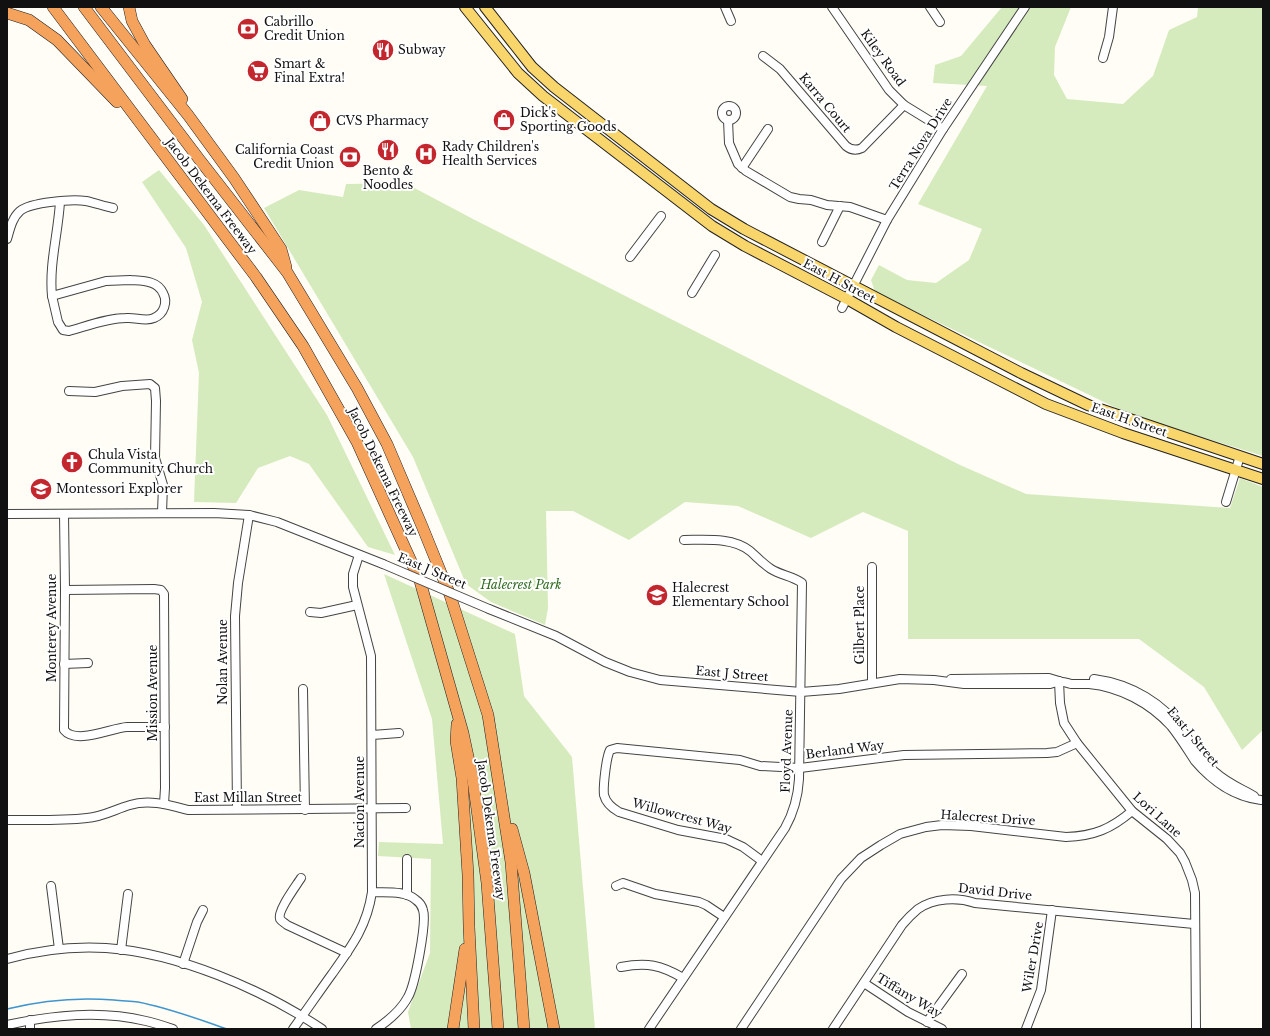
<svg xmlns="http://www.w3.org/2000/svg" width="1270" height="1036" viewBox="0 0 1270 1036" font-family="'Libre Baskerville',serif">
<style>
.green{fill:#d5ebbd}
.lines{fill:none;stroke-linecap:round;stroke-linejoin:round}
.stream{stroke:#3f96cf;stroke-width:1.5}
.minor-casing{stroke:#444;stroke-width:10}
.major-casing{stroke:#222;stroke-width:12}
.highway-casing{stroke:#222;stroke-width:12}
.minor{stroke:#fff;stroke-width:8}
.major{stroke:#f9d66b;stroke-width:10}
.highway{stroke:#f5a25d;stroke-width:11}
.minor-bridge-casing{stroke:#444;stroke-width:10;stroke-linecap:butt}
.minor-bridge{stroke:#fff;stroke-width:8}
.labels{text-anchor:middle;stroke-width:4;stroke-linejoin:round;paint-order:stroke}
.poi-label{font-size:12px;fill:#111;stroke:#fff;text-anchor:start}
.street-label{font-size:12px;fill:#111;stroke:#fff}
.park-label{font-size:12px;font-style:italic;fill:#2f6b1f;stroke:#fff}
</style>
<rect width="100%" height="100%" fill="#fffdf5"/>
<g class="green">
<polygon points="1002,7 1071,7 1055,47 1054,75 1067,99 1123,104 1153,76 1169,30 1197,17 1198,7 1263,7 1263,456 1131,415 875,292 871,280 879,265 907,280 936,283 969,260 982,229 918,204 987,86 933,83 935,65 961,56"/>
<polygon points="159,170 204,225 327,415 395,555 368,547 309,464 290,456 258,468 236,503 194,502 199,373 192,340 202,302 186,248 142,182"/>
<polygon points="405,183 473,219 960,465 1026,494 1230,508 1240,478 1263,487 1263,730 1242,750 1204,687 1139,639 908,639 908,531 863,512 811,538 738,506 685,502 629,540 573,511 546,511 548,608 545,625 491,602 466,584 413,457 264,208 299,190 343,197 346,184"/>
<polygon points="384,574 515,634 524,696 572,757 595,1029 411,1029 408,1012 430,953 431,859 378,856 379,842 443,844 432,719"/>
</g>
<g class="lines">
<path class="stream" d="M7 1009C43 1000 77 997 114 1000 122 1001 130 1001 138 1002 169 1008 198 1019 227 1029"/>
<g class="minor-casing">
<g id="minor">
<polyline points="725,7 731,21"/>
<polyline points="832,7 889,90 904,105 943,129"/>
<polyline points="930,7 940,22"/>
<path d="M763 56 780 69 846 146C851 150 856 151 862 148L904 105"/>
<polyline points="1103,58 1109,37 1113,7"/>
<circle cx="729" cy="113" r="7"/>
<polyline points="728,120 729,143 738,164 746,171 790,197 799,199 811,200 827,205 850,207 887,220"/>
<polyline points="742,168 768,129"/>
<path d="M7 239C10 229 12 218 20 211 31 202 72 199 86 201 95 203 104 206 113 208"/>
<polyline points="822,242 840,206"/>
<polyline points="630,257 661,216"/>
<path d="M130 280C142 281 157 280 163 293 168 302 164 314 154 318 146 322 135 317 126 318 108 318 87 326 69 331L63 330 58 322 52 296 106 281Z"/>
<polyline points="692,293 715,255"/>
<path d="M52 296C49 264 58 234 60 202"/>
<polyline points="842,308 887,220 943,129 1025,7"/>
<polyline points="69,391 95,392 122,386 150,384 155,388 156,401 155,458 163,485 162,513"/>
<polyline points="1226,502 1240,456"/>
<polyline points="7,514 214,513 249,515 277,522 383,564"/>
<path d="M64 514 65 589 64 730C76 745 111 728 127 727 139 727 152 727 165 727"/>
<polyline points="65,590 154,589 161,590 164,594 165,788 164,804"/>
<path d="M489 609 556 636 605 662 630 672 660 680 801 692 839 689 900 679 934 680 964 684H1050C1053 683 1056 682 1059 682 1063 681 1067 683 1071 684 1077 684 1083 684 1089 684 1120 687 1150 703 1171 726 1180 737 1187 749 1195 761 1212 781 1235 797 1261 800"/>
<polyline points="310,612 321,613 357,605"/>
<polyline points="64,664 88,663"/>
<polyline points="951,679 1049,678 1059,681"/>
<path d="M1094 679C1131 684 1164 703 1185 734 1194 747 1202 761 1215 772 1227 783 1240 788 1254 796"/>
<polyline points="1059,681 1060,703 1064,723 1077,743 1132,811 1167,839 1180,853 1185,862 1192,880 1195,893 1196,1029"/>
<polyline points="872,683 872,567"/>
<polyline points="303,689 305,810"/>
<polyline points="372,735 399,733"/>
<polyline points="237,809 235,616 238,583 249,515"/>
<path d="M7 820C34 820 60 821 87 818 102 817 116 809 130 805 149 799 169 805 188 810L406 808"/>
<polyline points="407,859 407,895"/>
<path d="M762 861 743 847 726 839 678 830 619 812C612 808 606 803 604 795 603 787 606 758 610 750L617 748 740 760 760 766 800 768 904 755 1047 753 1057 752 1077 743"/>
<path d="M301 878C296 886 277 911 280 919 282 922 285 923 287 925L347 953"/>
<polyline points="51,886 59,949"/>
<polyline points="616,886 623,883 655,894 699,902 706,905 724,917"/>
<path d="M372 892C385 893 405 890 416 900 419 902 422 906 423 910 427 922 415 985 408 997 401 1010 388 1021 376 1029"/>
<polyline points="121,950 128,894"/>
<path d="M7 959C39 950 72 946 106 948 178 953 262 989 322 1029"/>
<polyline points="183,964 197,922 203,910"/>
<path d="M621 967C647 962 661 965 683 978"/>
<polyline points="864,983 908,1012 942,1029"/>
<polyline points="927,1022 962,974"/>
<path d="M7 1025C53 1015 100 1010 146 1021 155 1023 164 1026 173 1029"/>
<polyline points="30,1029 30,1020"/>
<path d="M293 1029C306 1011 319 992 332 974 352 946 367 926 372 892L371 656 353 587V574L359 555"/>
<path d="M649 1029 785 828C794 812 798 797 799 779L802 583C793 576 780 575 771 569 762 563 757 557 750 551 732 537 705 540 684 540"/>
<path d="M741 1029 841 879 861 858 881 845 900 834 926 827 942 825 971 826 1066 837C1094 836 1111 829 1132 811"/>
<path d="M833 1029 902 925C907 919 912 914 918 909 934 898 957 897 975 903L1194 924"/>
<polyline points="1026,1029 1041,990 1052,910"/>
</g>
</g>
<g class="major-casing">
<g id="major">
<polyline points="465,7 518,73 543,96 712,226 745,246 847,299 896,327 1046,404 1123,433 1263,479"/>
<polyline points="485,7 532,67 554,87 711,209 744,229 1021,373 1088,405 1263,464"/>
</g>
</g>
<g class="highway-casing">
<g id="highway">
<polyline points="53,7 256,277 303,346 357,442 420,581 463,733 473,780 487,883 498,1029"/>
<polyline points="84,7 199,159 287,272 357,388 387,444 422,526 450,595 488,715 511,862 524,1029"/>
<polyline points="101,7 188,115 234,178 281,249 286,267"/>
<polyline points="129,7 132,21 145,45 182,99"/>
<polyline points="7,13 29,20 57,40 117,102"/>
<polyline points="457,724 456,741 462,778 468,875 469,927 474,1029"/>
<polyline points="512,829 524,873 554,1029"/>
<polyline points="453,1029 465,949"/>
</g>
</g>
<use href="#minor" class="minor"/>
<use href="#major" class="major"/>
<use href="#highway" class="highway"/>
<g class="minor-bridge-casing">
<polyline id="minor-bridge" points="383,564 489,609"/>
</g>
<use href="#minor-bridge" class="minor-bridge"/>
</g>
<defs>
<g id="bank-disc" transform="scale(1.15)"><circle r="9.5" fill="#c4262e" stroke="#fff"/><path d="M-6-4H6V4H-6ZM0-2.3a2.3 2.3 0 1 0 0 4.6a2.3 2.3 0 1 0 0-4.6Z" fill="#fff"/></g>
<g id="restaurant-disc" transform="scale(1.15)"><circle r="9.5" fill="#c4262e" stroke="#fff"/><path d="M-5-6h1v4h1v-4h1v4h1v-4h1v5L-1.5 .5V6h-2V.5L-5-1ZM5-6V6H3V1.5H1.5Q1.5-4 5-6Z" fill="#fff"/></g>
<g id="supermarket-disc" transform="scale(1.15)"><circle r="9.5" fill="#c4262e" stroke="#fff"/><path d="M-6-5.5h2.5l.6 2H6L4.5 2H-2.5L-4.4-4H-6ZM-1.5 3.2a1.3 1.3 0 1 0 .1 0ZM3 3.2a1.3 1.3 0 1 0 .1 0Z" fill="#fff"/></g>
<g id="shop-disc" transform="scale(1.15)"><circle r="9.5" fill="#c4262e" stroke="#fff"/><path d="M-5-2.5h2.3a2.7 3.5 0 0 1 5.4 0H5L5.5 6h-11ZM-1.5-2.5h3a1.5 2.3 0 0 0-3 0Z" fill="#fff"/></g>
<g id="hospital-disc" transform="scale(1.15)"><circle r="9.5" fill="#c4262e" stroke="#fff"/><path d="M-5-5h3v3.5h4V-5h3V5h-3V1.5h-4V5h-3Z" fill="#fff"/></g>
<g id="church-disc" transform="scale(1.15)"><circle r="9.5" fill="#c4262e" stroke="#fff"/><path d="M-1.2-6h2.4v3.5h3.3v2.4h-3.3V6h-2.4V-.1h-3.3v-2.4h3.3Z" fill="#fff"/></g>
<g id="school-disc" transform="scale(1.15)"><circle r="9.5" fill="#c4262e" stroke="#fff"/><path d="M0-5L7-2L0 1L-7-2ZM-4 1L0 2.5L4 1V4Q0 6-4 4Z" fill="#fff"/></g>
</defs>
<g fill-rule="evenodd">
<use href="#bank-disc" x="248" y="29"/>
<use href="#restaurant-disc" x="383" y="50"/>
<use href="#supermarket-disc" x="258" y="71"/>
<use href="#shop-disc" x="504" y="120"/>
<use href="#shop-disc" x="320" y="121"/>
<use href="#restaurant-disc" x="388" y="150"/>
<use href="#hospital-disc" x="426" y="154"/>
<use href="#bank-disc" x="350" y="157"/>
<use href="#church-disc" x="72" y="462"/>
<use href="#school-disc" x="41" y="489"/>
<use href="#school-disc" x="657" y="595"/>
</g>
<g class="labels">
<g class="poi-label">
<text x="264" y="26">Cabrillo<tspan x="264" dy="14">Credit Union</tspan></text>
<text x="398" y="54">Subway</text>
<text x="274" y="68">Smart &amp;<tspan x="274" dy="14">Final Extra!</tspan></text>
<text x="520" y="117">Dick's<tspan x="520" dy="14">Sporting Goods</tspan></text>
<text x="336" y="125">CVS Pharmacy</text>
<text x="442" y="151">Rady Children's<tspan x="442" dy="14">Health Services</tspan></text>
<text x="334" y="154" text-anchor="end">California Coast<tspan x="334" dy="14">Credit Union</tspan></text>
<text x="388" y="175" text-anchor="middle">Bento &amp;<tspan x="388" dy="14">Noodles</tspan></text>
<text x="88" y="459">Chula Vista<tspan x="88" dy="14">Community Church</tspan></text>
<text x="56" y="493">Montessori Explorer</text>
<text x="672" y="592">Halecrest<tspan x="672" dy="14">Elementary School</tspan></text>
</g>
<g class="street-label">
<text transform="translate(883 58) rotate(54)" y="4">Kiley Road</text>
<text transform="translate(825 103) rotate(50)" y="4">Karra Court</text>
<text transform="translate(921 144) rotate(-58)" y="4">Terra Nova Drive</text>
<text transform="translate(211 196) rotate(53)" y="4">Jacob Dekema Freeway</text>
<text transform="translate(839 281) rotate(28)" y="4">East H Street</text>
<text transform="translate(1129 420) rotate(19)" y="4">East H Street</text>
<text transform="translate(383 472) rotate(64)" y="4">Jacob Dekema Freeway</text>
<text transform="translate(432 571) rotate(23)" y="4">East J Street</text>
<text transform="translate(860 625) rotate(-90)" y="4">Gilbert Place</text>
<text transform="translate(52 628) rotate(-90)" y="4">Monterey Avenue</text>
<text transform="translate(223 662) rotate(-90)" y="4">Nolan Avenue</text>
<text transform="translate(732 674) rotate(5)" y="4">East J Street</text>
<text transform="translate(153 693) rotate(-90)" y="4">Mission Avenue</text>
<text transform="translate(1193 737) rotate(50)" y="4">East J Street</text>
<text transform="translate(845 750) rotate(-7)" y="4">Berland Way</text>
<text transform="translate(787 751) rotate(-88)" y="4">Floyd Avenue</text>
<text x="248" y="802">East Millan Street</text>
<text transform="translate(360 802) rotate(-90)" y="4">Nacion Avenue</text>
<text transform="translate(1157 815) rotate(42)" y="4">Lori Lane</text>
<text transform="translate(682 816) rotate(15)" y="4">Willowcrest Way</text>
<text transform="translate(988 818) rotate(4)" y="4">Halecrest Drive</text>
<text transform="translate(491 830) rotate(82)" y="4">Jacob Dekema Freeway</text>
<text transform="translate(995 892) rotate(6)" y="4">David Drive</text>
<text transform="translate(1033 957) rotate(-80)" y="4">Wiler Drive</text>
<text transform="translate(909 996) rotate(31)" y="4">Tiffany Way</text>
</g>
<g class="park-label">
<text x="521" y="589">Halecrest Park</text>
</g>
</g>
<rect width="1270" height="1036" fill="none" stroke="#111111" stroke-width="16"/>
</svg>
